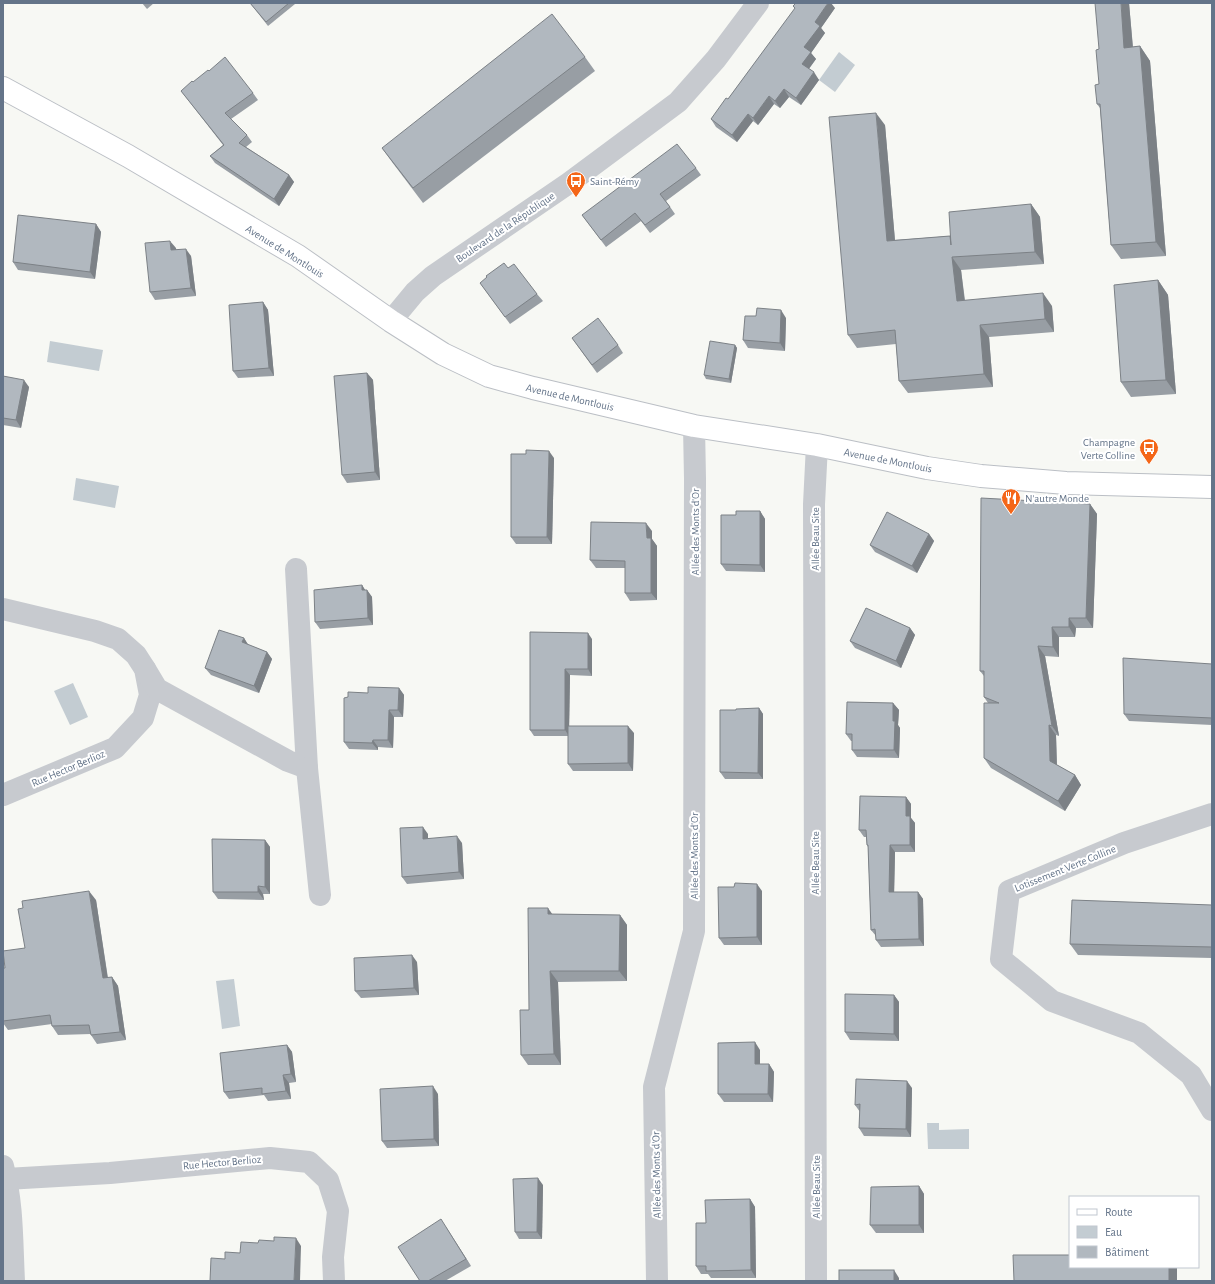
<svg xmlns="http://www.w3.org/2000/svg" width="1215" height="1284" viewBox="0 0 1215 1284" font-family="'Alegreya Sans',sans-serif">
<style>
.water{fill:#c3ccd2}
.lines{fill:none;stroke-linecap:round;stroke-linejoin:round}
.secondary-casing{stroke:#bbbfc5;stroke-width:24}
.street{stroke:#c7cacf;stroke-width:22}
.secondary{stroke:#fff;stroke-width:22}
.wall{fill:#989ea4}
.shaded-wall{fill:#7c8186}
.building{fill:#b1b8bf;stroke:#7c8186}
.labels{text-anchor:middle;stroke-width:4;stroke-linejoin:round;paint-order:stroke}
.poi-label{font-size:11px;fill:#647489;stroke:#fff;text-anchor:start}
.street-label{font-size:11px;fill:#647489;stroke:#fff}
</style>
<rect width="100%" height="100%" fill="#f7f8f4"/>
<g class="water">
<polygon points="839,52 855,65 835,92 819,80"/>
<polygon points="50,341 103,350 99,371 47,362"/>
<polygon points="76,478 119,486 115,508 73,500"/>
<polygon points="73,683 88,717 70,725 54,691"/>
<polygon points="234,979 240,1026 222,1029 216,981"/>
<polygon points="927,1123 939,1123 939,1130 969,1129 969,1149 928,1149"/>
</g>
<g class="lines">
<g class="secondary-casing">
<polyline id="secondary" points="3,88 128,156 298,256 391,321 443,354 489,376 533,388 694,426 817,445 927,468 981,476 1066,483 1212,487"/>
</g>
<g class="street">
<polyline points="391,321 415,292 433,276 569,183 678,102 716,59 758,3"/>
<polyline points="3,609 95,631 118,639 136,655 145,669 150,695 143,718 115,748 3,795"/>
<polyline points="145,669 157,689 288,761 307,768 296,569"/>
<polyline points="307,768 320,895"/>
<polyline points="1212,814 1124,843 1009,891 1001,959 1052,1001 1139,1033 1191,1075 1212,1110"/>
<path d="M3 1166C13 1203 12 1243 14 1281"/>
<polyline points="6,1179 110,1173 270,1158 309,1162 328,1180 338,1211 333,1257 334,1281"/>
<polyline points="657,1281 654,1087 694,931 695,479 694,426"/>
<polyline points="816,1281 814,504 817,445"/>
</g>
<use href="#secondary" class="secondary"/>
</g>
<g class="wall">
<polygon points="142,3 154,3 147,9"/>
<polygon points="250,3 294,3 295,4 268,26"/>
<polygon points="1129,3 1133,47 1140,46 1150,61 1166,256 1121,259 1111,245 1100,108 1097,104 1099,84 1099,49"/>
<polygon points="793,6 835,8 821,28 825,33 811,53 816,59 809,69 819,80 801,105 789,97 780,108 774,104 758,125 753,121 737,142 716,127 711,119 728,99 795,9"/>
<polygon points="585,57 595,71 423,203 392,162 382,148"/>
<polygon points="209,71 253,93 258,100 231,119 247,135 252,142 246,147 289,175 294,182 279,206 215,163 210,156 223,145 181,91"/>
<polygon points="885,125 895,240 950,236 1031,204 1040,217 1044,264 961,270 965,300 1052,306 1054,332 989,337 993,387 908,393 899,381 896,344 857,348 848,335"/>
<polygon points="696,168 701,175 666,201 675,214 650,233 641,221 606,247 582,215"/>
<polygon points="96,224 101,232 95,279 18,270 13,262"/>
<polygon points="176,248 176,250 191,256 196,296 155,300 150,292"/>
<polygon points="508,268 537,294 543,301 510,324 480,283"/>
<polygon points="1158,280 1168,295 1176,394 1131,397 1121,382"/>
<polygon points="263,302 268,310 274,376 238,378 233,371"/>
<polygon points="756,316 786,318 785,351 748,348 743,340"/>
<polygon points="572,338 618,345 623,353 597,373"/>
<polygon points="735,345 737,348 731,383 706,379 704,375"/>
<polygon points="367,373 373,380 380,480 347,483 342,475"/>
<polygon points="3,376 29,387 21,428 3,425"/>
<polygon points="554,458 552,544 516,544 511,537"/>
<polygon points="1090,504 1097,514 1093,628 1076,628 1075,637 1059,637 1059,657 1045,656 1059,736 1056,735 1057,765 1075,775 1081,785 1065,811 991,768 984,758 988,703 984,697 984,676 980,671"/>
<polygon points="760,511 765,519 765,572 726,571 721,564 736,515"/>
<polygon points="652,531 652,539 657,546 657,600 630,601 625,593 625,568 596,568 590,560"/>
<polygon points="929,534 934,541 917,573 875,552 870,545"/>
<polygon points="362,585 365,590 367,590 372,597 373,625 320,629 315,622"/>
<polygon points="910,628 915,635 901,668 855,648 850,641"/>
<polygon points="530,632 592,639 592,676 570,675 569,726 634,733 633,771 573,771 568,764 568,736 534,736 530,730"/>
<polygon points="244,638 248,645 267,652 272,659 259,693 211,675 205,668"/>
<polygon points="1212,664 1212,725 1129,721 1124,714"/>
<polygon points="399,688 404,695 403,717 394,717 393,748 378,747 378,750 349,749 344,742 368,693"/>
<polygon points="893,703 899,710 898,725 900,728 899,758 857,757 852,750 852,741 851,741 846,734"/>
<polygon points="759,708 763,714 763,779 725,779 720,772 736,710"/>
<polygon points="906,797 911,804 911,818 915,823 915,852 895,852 894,892 918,892 923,899 924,946 881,947 876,940 876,936 871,930 868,847 867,845 866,837 864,837 859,830"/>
<polygon points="428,834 428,838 462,843 464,879 407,884 402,877"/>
<polygon points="265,840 270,847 270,894 263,894 264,900 218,899 213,892"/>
<polygon points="762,891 762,945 724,945 719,938"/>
<polygon points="96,900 108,978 112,977 118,986 126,1040 97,1044 91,1035 91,1034 58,1035 52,1026 52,1024 8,1030 3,1023 3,968 5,968 25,948"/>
<polygon points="1212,905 1212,958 1078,955 1070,944"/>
<polygon points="552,914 620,915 627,925 627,981 558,982 561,1065 528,1065 521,1055 529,1010"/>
<polygon points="417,962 419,995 361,998 355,991"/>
<polygon points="894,995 899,1002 899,1041 850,1040 845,1032"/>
<polygon points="287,1045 292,1052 296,1082 289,1083 291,1099 268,1101 264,1095 229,1099 224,1092"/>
<polygon points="760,1050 760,1064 769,1064 774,1072 773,1102 724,1102 718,1094"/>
<polygon points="912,1088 911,1137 864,1136 859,1128 860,1112 855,1105"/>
<polygon points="438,1094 439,1146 387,1148 382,1141"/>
<polygon points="543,1185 542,1239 519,1239 515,1232"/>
<polygon points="919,1186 924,1194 924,1233 876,1233 870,1225"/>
<polygon points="750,1199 755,1207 756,1278 711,1278 708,1274 701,1274 696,1266 706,1223"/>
<polygon points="446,1227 471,1266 445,1281 420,1281"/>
</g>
<g class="shaded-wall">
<polygon points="828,3 831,3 835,8 821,28 825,33 811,53 816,59 807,71 802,64 804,47 815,22"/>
<polygon points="1121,3 1129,3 1134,62 1124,48"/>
<polygon points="1140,46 1150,61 1166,256 1156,242"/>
<polygon points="814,72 819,80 801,105 796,98"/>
<polygon points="784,89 789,97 780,108 775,101"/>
<polygon points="769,96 774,104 758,125 753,118"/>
<polygon points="876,113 885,125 896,253 887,241"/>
<polygon points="748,114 753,121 737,142 732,135"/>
<polygon points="289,175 294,182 279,206 274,199"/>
<polygon points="1031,204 1040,217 1044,264 1035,252"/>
<polygon points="96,224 101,232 95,279 90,272"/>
<polygon points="170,241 176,248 177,258 171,250"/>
<polygon points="186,249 191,256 196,296 191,288"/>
<polygon points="952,257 961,270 966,313 957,301"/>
<polygon points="1158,280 1168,295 1176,394 1166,380"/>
<polygon points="1043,293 1052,306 1054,332 1045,319"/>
<polygon points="263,302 268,310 274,376 269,368"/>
<polygon points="781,310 786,318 785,351 780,343"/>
<polygon points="980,325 989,337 993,387 984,374"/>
<polygon points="735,345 737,348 731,383 729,379"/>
<polygon points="367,373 373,380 380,480 375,472"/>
<polygon points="24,380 29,387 21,428 16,420"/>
<polygon points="549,451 554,458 552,544 547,537"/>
<polygon points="1090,504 1097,514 1093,628 1086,618"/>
<polygon points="760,511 765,519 765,572 760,565"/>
<polygon points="646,523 652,531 652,539 657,546 657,600 651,593"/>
<polygon points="929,534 934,541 917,573 912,566"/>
<polygon points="362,585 367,593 362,590"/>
<polygon points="367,590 372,597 373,625 368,618"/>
<polygon points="1069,618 1076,628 1075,637 1069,627"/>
<polygon points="1052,627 1059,637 1059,657 1053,647"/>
<polygon points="910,628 915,635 901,668 896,661"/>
<polygon points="588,633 592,639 592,676 588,669"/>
<polygon points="244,638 249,646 242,642"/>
<polygon points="1038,646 1045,656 1059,736 1052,726"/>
<polygon points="267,652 272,659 259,693 254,686"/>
<polygon points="565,669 570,675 569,736 565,730"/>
<polygon points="399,688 404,695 403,717 398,710"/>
<polygon points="893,703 899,710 898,725 900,728 899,758 894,750 893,721"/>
<polygon points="759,708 763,714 763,779 758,773"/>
<polygon points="389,710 394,717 393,748 388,740"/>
<polygon points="1049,725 1056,735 1057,771 1050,761"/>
<polygon points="628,726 634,733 633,771 628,763"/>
<polygon points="373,740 378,747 378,750 372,743"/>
<polygon points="1075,775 1081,785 1065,811 1058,801"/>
<polygon points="906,797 911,804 911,818 915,823 915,852 910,845 906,816"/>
<polygon points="423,827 428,834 428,846 423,839"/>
<polygon points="457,836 462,843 464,879 459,872"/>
<polygon points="265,840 270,847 270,894 265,887"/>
<polygon points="890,845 895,852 894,899 889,892"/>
<polygon points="757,884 762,891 762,945 757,937"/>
<polygon points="258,886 263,894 264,900 258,892"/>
<polygon points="89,891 96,900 109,987 103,978"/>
<polygon points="918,892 923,899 924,946 919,939"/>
<polygon points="548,908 555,918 548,914"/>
<polygon points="620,915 627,925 627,981 619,971"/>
<polygon points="412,955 417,962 419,995 414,988"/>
<polygon points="550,971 558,982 561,1065 554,1054"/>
<polygon points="112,977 118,986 126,1040 120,1032"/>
<polygon points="894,995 899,1002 899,1041 894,1034"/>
<polygon points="755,1042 760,1050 760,1072 755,1064"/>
<polygon points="287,1045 292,1052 296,1082 291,1074"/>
<polygon points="769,1064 774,1072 773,1102 768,1094"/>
<polygon points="283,1075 289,1083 291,1099 286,1091"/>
<polygon points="907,1081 912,1088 911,1137 906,1129"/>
<polygon points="433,1086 438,1094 439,1146 434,1139"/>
<polygon points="538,1178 543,1185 542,1239 537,1232"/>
<polygon points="919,1186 924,1194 924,1233 919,1225"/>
<polygon points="750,1199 755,1207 756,1278 751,1270"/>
<polygon points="441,1219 446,1227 471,1266 466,1259"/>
<polygon points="296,1238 301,1246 300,1281 294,1281"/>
<rect x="1169" y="1267" width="8" height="14"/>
<polygon points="894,1270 899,1278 899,1281 894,1281"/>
</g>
<g class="building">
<polygon points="250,3 289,3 266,22"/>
<polygon points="796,3 828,3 815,22 820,26 804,47 811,52 802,64 814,72 796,98 784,89 775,101 769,96 753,118 748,114 732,135 711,119 726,98 728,99 795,8 793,6"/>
<polygon points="1095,3 1121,3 1124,48 1140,46 1156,242 1111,245 1100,104 1097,104 1095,85 1099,84 1096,50 1099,49"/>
<polygon points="552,14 585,57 413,188 382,148"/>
<polygon points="225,57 253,93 225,113 247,135 239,143 289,175 274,199 210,156 224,145 181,91 192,81 193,82 208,70 209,71"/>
<polygon points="876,113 887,241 950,236 951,245 949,212 1031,204 1035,252 952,257 957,301 1043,293 1045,319 980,325 984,374 899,381 895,330 848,335 829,117"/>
<polygon points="677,144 696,168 660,194 670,207 645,225 635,213 601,240 582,215"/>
<polygon points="18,215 96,224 90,272 13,262"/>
<polygon points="170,241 171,250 186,249 191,288 150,292 145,243"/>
<polygon points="504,263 508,268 514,264 537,294 505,317 480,283 487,277 486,276"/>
<polygon points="1158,280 1166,380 1121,382 1114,285"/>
<polygon points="263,302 269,368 233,371 229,305"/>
<polygon points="757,308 781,310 780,343 743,340 745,316 756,316"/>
<polygon points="598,318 618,345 592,365 572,338"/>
<polygon points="710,341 735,345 729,379 704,375"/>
<polygon points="367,373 375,472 342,475 334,376"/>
<polygon points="3,376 24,380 16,420 3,418"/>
<polygon points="526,450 549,451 547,537 511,537 511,454 526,454"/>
<polygon points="981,498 1090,504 1086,618 1069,618 1069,627 1052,627 1053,647 1038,646 1052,726 1049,725 1050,761 1075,775 1058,801 984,758 984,703 999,703 984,697 984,671 980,671"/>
<polygon points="736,511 760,511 760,565 721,564 721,515 736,515"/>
<polygon points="887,512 929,534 912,566 870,545"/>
<polygon points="591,522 646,523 647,538 651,538 651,593 625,593 625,561 590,560"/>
<polygon points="362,585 362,590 367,590 368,618 315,622 314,590"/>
<polygon points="866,608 910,628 896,661 850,641"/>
<polygon points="219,630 244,638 242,642 267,652 254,686 205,668"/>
<polygon points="530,632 588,633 588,669 565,669 565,730 530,730"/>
<polygon points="1123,658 1212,664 1212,718 1124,714"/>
<polygon points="368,687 399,688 398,710 389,710 388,740 373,740 372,743 344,742 344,698 348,697 348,692 368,693"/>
<polygon points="847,702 893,703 893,721 895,721 894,750 852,750 852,734 846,734"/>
<polygon points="759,708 758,773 720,772 720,710 736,710 736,709"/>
<polygon points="568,726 628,726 628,763 568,764"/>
<polygon points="860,796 906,797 906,816 910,816 910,845 890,845 889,892 918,892 919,939 876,940 875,929 871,930 868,845 867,845 866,830 859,830"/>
<polygon points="423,827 423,839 457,836 459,872 402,877 400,828"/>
<polygon points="212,839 265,840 265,887 258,886 258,892 213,892"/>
<polygon points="735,883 757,884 757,937 719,938 718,887 734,887"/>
<polygon points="89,891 103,978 112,977 120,1032 91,1035 89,1025 52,1026 50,1015 3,1021 3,968 5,968 3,951 25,948 18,909 23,908 22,901"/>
<polygon points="1072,900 1212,905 1212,947 1070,944"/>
<polygon points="528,908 548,908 548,914 620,915 619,971 550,971 554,1054 521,1055 520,1010 529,1010"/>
<polygon points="412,955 414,988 355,991 354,958"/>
<polygon points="845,994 894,995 894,1034 845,1032"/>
<polygon points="755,1042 755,1064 769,1064 768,1094 718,1094 718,1043"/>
<polygon points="287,1045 291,1074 283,1075 286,1091 262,1094 262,1088 224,1092 220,1053"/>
<polygon points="856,1079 907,1081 906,1129 859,1128 860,1104 855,1105"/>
<polygon points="433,1086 434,1139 382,1141 380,1089"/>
<polygon points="538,1178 537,1232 515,1232 513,1179"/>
<polygon points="919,1186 919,1225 870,1225 871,1187"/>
<polygon points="750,1199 751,1270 706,1271 706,1266 696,1266 696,1223 706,1223 705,1200"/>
<polygon points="441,1219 466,1259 428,1281 420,1281 398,1247"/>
<polygon points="274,1237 296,1238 294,1281 210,1281 211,1258 225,1259 225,1252 240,1253 241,1242 258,1243 259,1240 274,1241"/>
<polygon points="1013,1255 1070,1255 1070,1267 1169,1267 1169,1281 1014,1281"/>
<rect x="839" y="1270" width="55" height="11"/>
</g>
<defs>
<g id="bus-pin" transform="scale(1)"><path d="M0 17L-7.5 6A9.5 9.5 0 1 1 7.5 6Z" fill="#f46618" stroke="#fff"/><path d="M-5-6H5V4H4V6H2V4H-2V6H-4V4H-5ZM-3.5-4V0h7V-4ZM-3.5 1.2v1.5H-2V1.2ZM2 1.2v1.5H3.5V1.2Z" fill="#fff"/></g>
<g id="restaurant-pin" transform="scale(1)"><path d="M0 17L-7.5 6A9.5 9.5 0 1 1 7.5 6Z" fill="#f46618" stroke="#fff"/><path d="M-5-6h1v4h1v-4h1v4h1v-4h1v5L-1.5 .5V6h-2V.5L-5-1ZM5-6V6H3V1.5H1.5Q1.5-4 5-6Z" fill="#fff"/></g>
</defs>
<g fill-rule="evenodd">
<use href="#bus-pin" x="576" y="181"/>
<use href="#bus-pin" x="1149" y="448"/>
<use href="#restaurant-pin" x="1011" y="498"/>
</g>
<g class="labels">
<g class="poi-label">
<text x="590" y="185">Saint-Rémy</text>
<text x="1135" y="446" text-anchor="end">Champagne<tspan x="1135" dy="13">Verte Colline</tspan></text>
<text x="1025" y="502">N'autre Monde</text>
</g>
<g class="street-label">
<text transform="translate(505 227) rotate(-34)" y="4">Boulevard de la République</text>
<text transform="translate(285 251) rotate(32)" y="4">Avenue de Montlouis</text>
<text transform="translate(570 397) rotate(13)" y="4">Avenue de Montlouis</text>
<text transform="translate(888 460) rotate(11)" y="4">Avenue de Montlouis</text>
<text transform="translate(695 532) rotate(-90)" y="4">Allée des Monts d'Or</text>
<text transform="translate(815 539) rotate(-90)" y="4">Allée Beau Site</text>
<text transform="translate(68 768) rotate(-23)" y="4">Rue Hector Berlioz</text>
<text transform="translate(694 856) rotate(-90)" y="4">Allée des Monts d'Or</text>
<text transform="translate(815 863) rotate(-90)" y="4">Allée Beau Site</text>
<text transform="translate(1065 868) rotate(-22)" y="4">Lotissement Verte Colline</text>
<text transform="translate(222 1162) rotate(-5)" y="4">Rue Hector Berlioz</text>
<text transform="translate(656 1175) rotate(-91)" y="4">Allée des Monts d'Or</text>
<text transform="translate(816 1187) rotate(-90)" y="4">Allée Beau Site</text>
</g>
</g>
<rect width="1215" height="1284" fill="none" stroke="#647489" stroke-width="8"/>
<rect x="1069" y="1196" width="130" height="72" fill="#ffffff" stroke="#c1c7d0"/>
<rect x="1077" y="1209" width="20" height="6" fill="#ffffff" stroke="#c1c7d0"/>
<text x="1105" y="1216" font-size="12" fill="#647489">Route</text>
<rect x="1077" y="1226" width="20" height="12" fill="#c3ccd2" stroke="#c1c7d0"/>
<text x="1105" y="1236" font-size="12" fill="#647489">Eau</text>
<rect x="1077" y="1246" width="20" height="12" fill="#b1b8bf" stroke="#c1c7d0"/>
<text x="1105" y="1256" font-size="12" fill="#647489">Bâtiment</text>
</svg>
